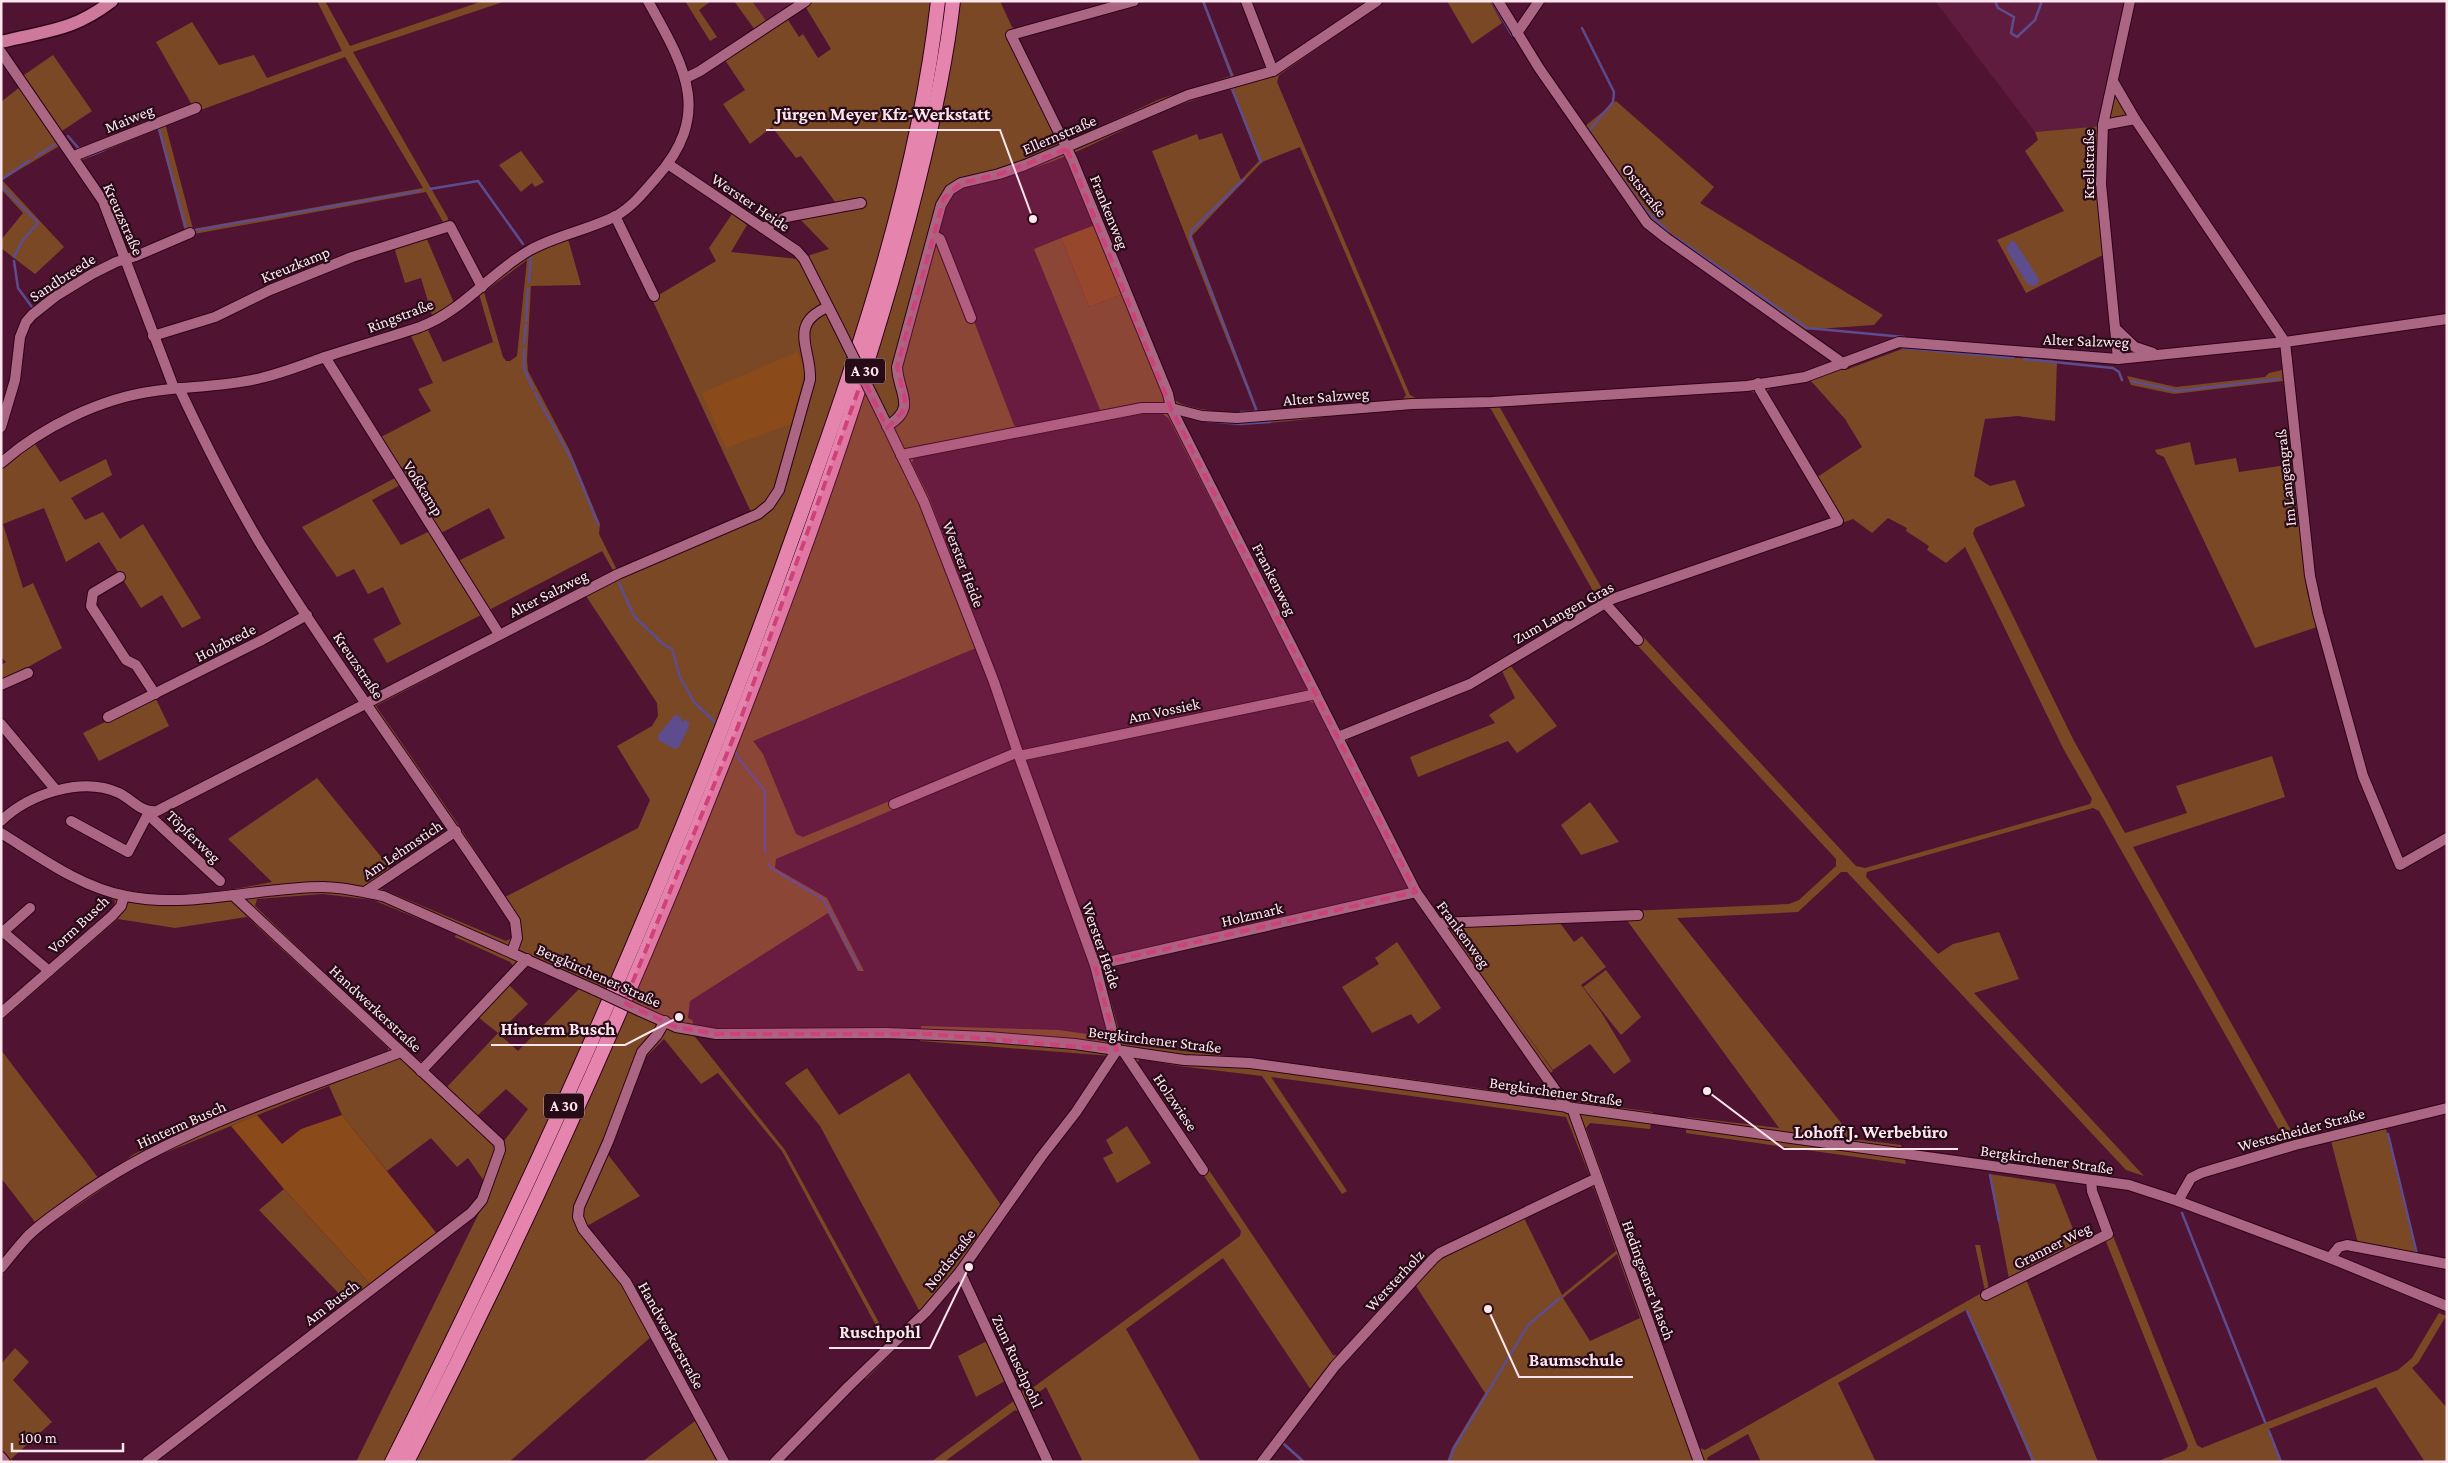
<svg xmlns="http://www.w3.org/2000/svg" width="2448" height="1463" viewBox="0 0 2448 1463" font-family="'Crimson Pro',serif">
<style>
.built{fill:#601c3e}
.green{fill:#7b4825;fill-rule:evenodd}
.forest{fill:#8a4a19}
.water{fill:#5d4c8e}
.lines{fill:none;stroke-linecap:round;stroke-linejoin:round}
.stream{stroke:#5d4c8e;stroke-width:2.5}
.minor-casing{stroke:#2e0219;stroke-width:12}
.major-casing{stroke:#2e0219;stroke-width:15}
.highway-casing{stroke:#2e0219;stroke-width:16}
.minor{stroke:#ab6683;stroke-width:10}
.major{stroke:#ce799c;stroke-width:12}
.highway{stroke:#e585ad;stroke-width:14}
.minor-bridge-casing{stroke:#2e0219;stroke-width:12;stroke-linecap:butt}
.minor-bridge{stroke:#ab6683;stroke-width:10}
.marked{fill:#ce4179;fill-opacity:0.2;stroke:#ce4179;stroke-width:4;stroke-dasharray:10 6;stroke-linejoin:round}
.labels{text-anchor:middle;stroke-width:4.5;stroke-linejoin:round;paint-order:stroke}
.shield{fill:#270c18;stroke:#bea5ae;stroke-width:1}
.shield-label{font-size:15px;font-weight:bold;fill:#fee6ef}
.street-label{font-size:16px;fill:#fee6ef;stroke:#270c18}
.leader{fill:none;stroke:#fee6ef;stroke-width:2}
.callout-dot{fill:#fee6ef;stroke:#270c18;stroke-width:2}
.callout-label{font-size:18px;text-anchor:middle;font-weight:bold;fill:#fee6ef;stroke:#270c18;stroke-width:4.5;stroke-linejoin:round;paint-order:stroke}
</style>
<rect width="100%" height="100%" fill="#501332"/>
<g class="built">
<polygon points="752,1 800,1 767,22"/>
<polygon points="1935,1 2127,1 2102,126 2035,132"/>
</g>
<g class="green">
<path d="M317 1H325L350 46 483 1H506L353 52 448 218 447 231 426 237 454 303 432 315 421 278 405 283 394 247 156 337 127 257 185 232 158 129 80 161 76 155 192 105 156 42 192 22 219 65 254 55 267 78 342 51ZM345 57 423 188 193 229 165 123ZM426 192 443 222 441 224 214 314 159 329 155 328 133 264 136 261 194 234Z"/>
<polygon points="685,1 711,1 699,10 717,37 710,41"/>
<path d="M734 1H752L767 22 783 12 799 37 803 34 818 58 831 49 802 1H1000L1012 27 1018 29 1123 1H1146L1021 36 1019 41 1066 138 1071 140 1160 99 1231 76 1202 1H1204L1234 76 1264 68 1266 63 1273 60 1278 63 1365 5 1370 12 1279 75 1277 82 1410 395 1416 398 1494 397 1756 381 1809 372 1839 363 1848 369 1902 349 2057 361 2055 421 2018 416 1985 419 1974 476 1990 486 2015 480 2025 506 1975 528 1973 534 2073 739 2125 833 2187 813 2176 786 2272 756 2285 797 2133 847 2293 1134 2300 1137 2282 1142 2283 1137 2099 811 2093 808 1867 872 1866 877 1938 954 1953 944 1999 932 2019 979 1974 993 2144 1176 2126 1170 1847 872H1841L1798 912 1677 918 1854 1139 1901 1145 1906 1164 1686 1133 1687 1117 1779 1128 1626 919 1560 923 1574 942 1582 936 1606 967 1581 985 1601 1012 1631 1061 1614 1074 1590 1044 1553 1070 1499 997 1553 1071 1545 1077 1432 922 1440 916 1447 919 1789 904 1799 900 1836 866V859L1626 633 1636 629 1856 866 1865 868 2090 804 2092 799 2064 750 1965 547 1946 563 1927 550 1929 546 1906 531 1907 528 1888 518 1872 533 1853 519 1616 601 1614 606 1605 611H1600L1510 665 1557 726 1517 753 1508 741 1418 777 1410 757 1495 723 1489 715 1515 698 1501 669 1596 604 1597 598 1491 409 1485 406C1445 406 1406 408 1366 412 1306 418 1244 432 1184 417L1181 421 1338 728 1345 730 1349 737 1346 743 1418 883 1412 892 1406 890 1408 886 1315 704 1309 701 1065 752 1063 744 1305 692 1307 688 1169 419 1163 414H1142L914 458 912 463 929 497 999 680 1022 748 1011 760 776 859 775 868 827 898 864 971H858L828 913 690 1001 688 1018 693 1021 692 1033 785 1150 889 1341 920 1312 820 1126 785 1083 807 1068 839 1115 909 1073 1001 1205 954 1272 921 1312 936 1309 866 1379 860 1370 886 1344 782 1151 718 1073 701 1084 664 1039 642 1061 606 1152 640 1196 580 1230 627 1291 652 1336 509 1462H356L480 1211 156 1462H142L348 1303 259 1210 284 1189 371 1285 470 1210 476 1201 484 1181 468 1158 457 1167 431 1138 387 1171 342 1115 329 1086 140 1163 35 1235 1 1277V1260L35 1222 1 1178V1050L99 1179 134 1154 177 1133 388 1052V1048L247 917 175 928 118 919 1 1021V1008L113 911 115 901 111 897 115 887C167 902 221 892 272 882L228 839 317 778 391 869 370 884 506 941 512 938V922L360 701 494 633 483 614 387 663 373 639 401 624 383 587 368 594 354 569 337 577 302 527 397 477 379 438 431 411 418 389 433 383 411 336 428 330 443 362 493 342 479 294 531 254 568 239 581 285 531 286 527 360 528 371 569 449 600 524 599 534 616 568 619 570 751 512 652 299 716 261 709 248 732 214 747 225 731 252 798 259 829 249 795 214 836 203 801 156 796 158 772 127 750 144 723 104 745 90 723 57 755 30ZM1231 89 1259 161 1241 180 1222 133 1199 140 1197 134 1152 151 1255 410C1241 416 1185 410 1173 399L1123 294 1089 307 1061 238 1034 249 1101 412 1020 429 1014 425 948 254 930 233 961 178 1003 169 1006 177C1030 170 1055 161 1078 151 1129 128 1176 102 1231 89ZM1300 147 1406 395 1403 399 1258 412 1192 236 1262 162ZM527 260 517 356 510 361H506L503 357 484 292ZM1811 381 1845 419 1862 447 1816 478 1766 393 1770 388ZM1751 391 1759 395 1831 515 1829 520 1611 596 1605 594 1499 406ZM402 484 430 531 401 545 372 500ZM489 508 505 538 456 562 439 534ZM602 551 614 572 500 630 487 611ZM586 596 657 703 658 716 652 726 617 746 650 800 638 828 505 897 460 827 376 706ZM976 648 1011 746 1008 752 803 837 796 834 763 754 753 741ZM323 894 373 900 456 934 455 937 510 962 515 968 425 1061H417L255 906 257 899ZM527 965 579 989 518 1051 498 1033 528 1004 509 985ZM478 1017 498 1033 446 1088 427 1070ZM506 1089 528 1109 504 1141 477 1116Z"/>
<polygon points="1447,1 1490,1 1502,23 1472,44"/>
<polygon points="53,55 92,111 56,135 61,145 2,180 64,247 35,274 1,248 1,240 23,213 1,189 1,102 25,83 21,77"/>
<polygon points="2110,84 2134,120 2102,126 2105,254 2026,293 1997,240 2064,211 2025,151 2038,140 2035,132 2102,126"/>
<polygon points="1616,101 1714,187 1700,203 1883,315 1874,325 1801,330 1648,221 1584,127"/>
<polygon points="521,151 544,182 535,187 532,183 521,192 499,165"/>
<polygon points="2282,370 2283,381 2174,394 2131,385 2127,376 2176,387 2265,377 2269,373"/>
<polygon points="29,435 60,482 106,459 112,475 71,498 85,520 103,512 120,539 143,524 201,618 182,628 162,595 141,608 99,542 66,562 44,508 3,524 23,588 33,583 62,648 1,682 1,665 6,662 1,657 1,456"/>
<polygon points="2190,442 2195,465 2236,458 2239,472 2294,464 2307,592 2317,627 2255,648 2164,457 2157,454 2155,450"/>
<polygon points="155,697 169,726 99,761 83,733"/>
<polygon points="1590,802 1619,842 1581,855 1561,825"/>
<polygon points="1397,942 1441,1008 1418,1024 1411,1014 1372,1033 1342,987 1379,964 1375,958"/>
<polygon points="1606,970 1641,1017 1621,1035 1583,987"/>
<path d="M1109 995 1123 1044 1330 1068 1653 1112 1650 1129 1590 1123 1586 1128 1700 1448 1705 1450 1985 1291 1975 1245H1980L1989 1289 2009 1279 1989 1174 2055 1184 2079 1244 2109 1226 2197 1445 2202 1448 2398 1370 2412 1358 2439 1313 2446 1316 2418 1363 2412 1368 2447 1408V1462H2425L2376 1387 2269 1429 2282 1462H2156L2186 1450 2188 1446 2105 1239 2026 1279 2098 1462H2032L1966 1310 1838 1383 1876 1462H1761L1748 1434 1708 1457 1706 1462H1447L1452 1448 1485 1393 1416 1286 1336 1371 1282 1441 1305 1462H1302L1281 1443 1266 1462H1255L1311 1390 1223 1258 1126 1329 1201 1462H1083L1046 1387 1026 1402 1054 1462H1043L1020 1412 1015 1410 944 1462H931L1015 1400 1021 1391 1027 1392 1240 1236 1241 1231 1124 1057 920 1041 921 1026 1058 1030 1110 1037 1099 996ZM1140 1059 1179 1066 1262 1076 1342 1194 1347 1191 1271 1077 1566 1117 1589 1174 1587 1179 1435 1252 1339 1356 1333 1355 1137 1063ZM1590 1187 1594 1188 1616 1251 1562 1295 1524 1218ZM1617 1254 1640 1318 1590 1341 1563 1298Z"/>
<polygon points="1127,1126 1151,1163 1117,1183 1103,1158 1113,1153 1106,1140"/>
<polygon points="2386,1129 2416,1253 2358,1243 2331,1141"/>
<polygon points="987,1341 1005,1381 976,1397 958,1356"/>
<polygon points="15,1348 29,1362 13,1380 52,1422 11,1459 13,1462 1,1462 1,1364"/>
<polygon points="695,1421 717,1462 642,1462"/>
</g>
<g class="forest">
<polygon points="1095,225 1123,294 1089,307 1061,238"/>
<polygon points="797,352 805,369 791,424 726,448 702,393"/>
<polygon points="257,1115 282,1144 301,1129 342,1115 438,1235 371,1285 284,1189 231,1126"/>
</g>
<g class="water">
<polygon points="2011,241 2015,242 2037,276 2039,281 2036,286 2029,285 2026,282 2006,249"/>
<polygon points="675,715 682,717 680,720 683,722 685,719 690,724 679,747 675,749 658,740 658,735"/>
</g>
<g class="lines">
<g class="stream">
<polyline points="1203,1 1232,76"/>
<polyline points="1492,1 1512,35"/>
<polyline points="1995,1 1998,8 2014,17 2011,33 2017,37 2035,20 2042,1"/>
<polyline points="1582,28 1614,92 1613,102 1589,131"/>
<polyline points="1232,89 1261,162"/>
<polyline points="157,127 159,129 186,228"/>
<polyline points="68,136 80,150"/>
<polyline points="89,156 104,150"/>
<polyline points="1606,156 1645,210 1669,232"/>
<polyline points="35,157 59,142"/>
<polyline points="1,180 30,160"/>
<polyline points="1,185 38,223 23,240 14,257"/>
<polyline points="430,189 478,181 523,244"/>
<polyline points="191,231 419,191"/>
<polyline points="1674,236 1807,328 1904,337"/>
<polyline points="14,261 18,288 32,307"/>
<polyline points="529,282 531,256"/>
<polyline points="526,321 528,289"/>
<polyline points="524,344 526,325"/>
<polyline points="1903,348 2013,358"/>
<polyline points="524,349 524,368 533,389"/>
<polyline points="2024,359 2113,368 2119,372 2122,380"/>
<polyline points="2131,381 2177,391 2279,379"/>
<polyline points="535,393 573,462 598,524"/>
<polyline points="1241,414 1241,412 1256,412 1256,409 1190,237 1192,230 1244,179"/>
<polyline points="1207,421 1240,424 1270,422"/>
<polyline points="619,583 634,616 664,645 672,649 680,677 694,702 718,725"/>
<polyline points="734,749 739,759 765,791 765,853"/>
<polyline points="768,864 771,868 824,900 859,968"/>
<polyline points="2388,1134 2417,1254 2420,1255"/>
<polyline points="1990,1175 1999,1221"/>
<polyline points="2182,1213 2265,1422"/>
<polyline points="1967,1311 2034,1462"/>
<polyline points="2269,1431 2281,1462"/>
<polyline points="1284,1444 1304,1462"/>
<polyline points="1449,1462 1454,1448 1528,1325 1560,1298"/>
</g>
<g class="minor-casing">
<g id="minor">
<polyline points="1134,1 1011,35 1072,159 1168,394 1171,408 1416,892 1568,1108"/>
<polyline points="1246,1 1273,71"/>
<polyline points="1498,1 1539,68 1647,223 1666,238 1844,364"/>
<polyline points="1517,33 1539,1"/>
<polyline points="1,52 103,201 174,388"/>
<polyline points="686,78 700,71 806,1"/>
<polyline points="2114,83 2135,119 2285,342 2310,576 2318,613 2363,776 2400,865 2447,838"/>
<polyline points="2103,125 2135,119"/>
<polyline points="74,156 196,108"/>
<polyline points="668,164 797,251 804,259 838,326"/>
<polyline points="615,216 654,296"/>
<polyline points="763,228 786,217 861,203"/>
<polyline points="933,235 940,239 971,318"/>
<polyline points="2115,328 2135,347 2153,353"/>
<polyline points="153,336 215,317 270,290 352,257 450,226 482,287"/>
<polyline points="325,357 499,634"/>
<polyline points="2118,359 2101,184 2103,125 2130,1"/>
<path d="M179 388C204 441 231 495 261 545 341 674 432 794 515 921L517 938 512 952"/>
<polyline points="881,413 924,502 994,682 1019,756 1095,965 1117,1050"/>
<path d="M887 426C918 408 898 393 897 367L941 205 950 190 961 183 999 174 1025 165 1188 95 1273 71 1377 1"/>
<polyline points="1,427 15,380 20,337 26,322 32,315 56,296 92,274 116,262 136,256 190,233"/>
<polyline points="901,455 1142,408 1171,408 1202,416 1237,418 1412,404 1492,402 1747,386 1805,377 1899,342 2118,359 2285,342 2447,319"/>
<path d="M1 463C42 427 101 398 155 391 190 386 226 387 261 378 282 373 302 365 322 358 355 347 387 338 420 327 463 311 491 272 530 250 557 235 588 230 616 216 632 207 644 192 656 178 714 113 684 66 648 1"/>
<polyline points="120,577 93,593 91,606 126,660 136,665 155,694"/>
<polyline points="1605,603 1638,640"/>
<polyline points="1,685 28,673"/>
<polyline points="108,717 262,640 307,615"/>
<polyline points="1,724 55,789"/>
<polyline points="1338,737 1470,684 1612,599 1838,521 1760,390 1758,383"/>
<polyline points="1019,756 1316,694"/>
<polyline points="894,804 1018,752"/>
<path d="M1 821C29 794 82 776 119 793 133 800 141 813 157 811L618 574 758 514 769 505 779 490 810 380C812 350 787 324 828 307"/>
<polyline points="71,821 128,852 149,812 154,820 220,881"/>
<path d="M1 833C40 857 80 887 126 896 191 909 257 887 323 887 343 887 362 892 383 896L595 990"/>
<polyline points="365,892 456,831"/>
<polyline points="1439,923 1638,915"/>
<polyline points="1,930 49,971"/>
<polyline points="3,932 30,908"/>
<polyline points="1095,965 1416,892"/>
<polyline points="640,1011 676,1027 716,1034 886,1033 988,1037 1075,1044 1184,1060 1250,1063 2129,1185 2178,1201 2330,1258 2447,1306"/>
<polyline points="1,1013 112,916 121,906 124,896"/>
<polyline points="665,1021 657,1035 642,1052 608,1142 579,1207 578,1217 583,1229 626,1282 724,1462"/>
<polyline points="1123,1051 1203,1170"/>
<polyline points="421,1071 527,959"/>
<polyline points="1572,1108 1699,1462"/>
<polyline points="2178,1201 2191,1178 2201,1173 2295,1145 2447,1108"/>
<polyline points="2330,1258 2339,1247 2347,1245 2447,1264"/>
<path d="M1 1268C9 1258 17 1248 26 1238 39 1224 57 1213 73 1201 171 1130 289 1095 401 1052"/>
<polyline points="960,1272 1048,1462"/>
<polyline points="1986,1295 2108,1234 2092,1191 2091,1180"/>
<polyline points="1,1457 5,1462"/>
<polyline points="147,1462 471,1213 482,1200 500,1150 499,1143 233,895"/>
<polyline points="775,1462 849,1386 926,1312 960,1272 1041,1157 1076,1112 1117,1050"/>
<polyline points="1262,1462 1335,1366 1433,1259 1440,1253 1597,1178"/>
</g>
</g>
<g class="major-casing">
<path id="major" d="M1 42C48 30 71 32 112 1"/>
</g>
<g class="highway-casing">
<g id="highway">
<path d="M392 1462C543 1162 680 856 792 539 855 364 917 187 938 1"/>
<path d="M407 1462C554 1175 683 879 794 576 841 448 884 319 917 186 932 126 946 64 953 1"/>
</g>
</g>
<use href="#minor" class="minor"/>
<use href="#major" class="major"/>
<use href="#highway" class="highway"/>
<g class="minor-bridge-casing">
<g id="minor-bridge">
<polyline points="838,326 881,413"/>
<polyline points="595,990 640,1011"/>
</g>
</g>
<use href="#minor-bridge" class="minor-bridge"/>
</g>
<path class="marked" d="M1067 149 1171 408 1416 892 1095 965 1117 1050 929 1034H716L676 1027 624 1003 737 729 863 377 887 428 903 411 905 400 897 367 944 198 961 183 999 174Z"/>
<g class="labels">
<g class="shield">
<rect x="845" y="358.5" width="40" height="25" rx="4"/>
<rect x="544" y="1093.5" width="40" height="25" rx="4"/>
</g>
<g class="shield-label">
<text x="865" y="376">A 30</text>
<text x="564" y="1111">A 30</text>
</g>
<g class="street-label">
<text transform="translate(129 118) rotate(-22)" y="6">Maiweg</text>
<text transform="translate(1059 134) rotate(-23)" y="6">Ellernstraße</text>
<text transform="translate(2088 164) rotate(-90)" y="6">Krellstraße</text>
<text transform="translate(1645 190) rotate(52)" y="6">Oststraße</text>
<text transform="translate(751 202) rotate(34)" y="6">Werster Heide</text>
<text transform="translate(1110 212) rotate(68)" y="6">Frankenweg</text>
<text transform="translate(124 219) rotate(66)" y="6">Kreuzstraße</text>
<text transform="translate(295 264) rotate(-22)" y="6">Kreuzkamp</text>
<text transform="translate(62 277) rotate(-33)" y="6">Sandbreede</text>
<text transform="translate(400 315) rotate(-21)" y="6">Ringstraße</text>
<text transform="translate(2086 340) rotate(2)" y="6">Alter Salzweg</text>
<text transform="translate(1326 396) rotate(-5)" y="6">Alter Salzweg</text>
<text transform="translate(2285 478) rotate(-96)" y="6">Im Langengraß</text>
<text transform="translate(424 488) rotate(58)" y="6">Voßkamp</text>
<text transform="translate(964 564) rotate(69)" y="6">Werster Heide</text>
<text transform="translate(1275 579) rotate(63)" y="6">Frankenweg</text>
<text transform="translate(548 593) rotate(-27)" y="6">Alter Salzweg</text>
<text transform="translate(1563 612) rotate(-29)" y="6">Zum Langen Gras</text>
<text transform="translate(225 642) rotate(-27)" y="6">Holzbrede</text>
<text transform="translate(359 665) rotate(56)" y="6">Kreuzstraße</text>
<text transform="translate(1164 710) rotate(-12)" y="6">Am Vossiek</text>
<text transform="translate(194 836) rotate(44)" y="6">Töpferweg</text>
<text transform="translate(402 849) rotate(-34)" y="6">Am Lehmstich</text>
<text transform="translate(1252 914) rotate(-13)" y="6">Holzmark</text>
<text transform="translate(78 924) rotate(-43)" y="6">Vorm Busch</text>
<text transform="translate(1464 934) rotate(54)" y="6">Frankenweg</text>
<text transform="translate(1102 945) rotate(71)" y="6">Werster Heide</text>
<text transform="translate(599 975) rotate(24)" y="6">Bergkirchener Straße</text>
<text transform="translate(376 1008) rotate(43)" y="6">Handwerkerstraße</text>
<text transform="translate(1155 1039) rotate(7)" y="6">Bergkirchener Straße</text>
<text transform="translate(1556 1091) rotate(8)" y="6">Bergkirchener Straße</text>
<text transform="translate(1176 1102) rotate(56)" y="6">Holzwiese</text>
<text transform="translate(181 1124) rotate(-24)" y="6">Hinterm Busch</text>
<text transform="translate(2301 1129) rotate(-15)" y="6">Westscheider Straße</text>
<text transform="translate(2047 1159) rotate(8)" y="6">Bergkirchener Straße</text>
<text transform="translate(2052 1245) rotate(-27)" y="6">Granner Weg</text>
<text transform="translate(949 1259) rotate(-52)" y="6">Nordstraße</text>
<text transform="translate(1394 1280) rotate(-47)" y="6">Wersterholz</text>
<text transform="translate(1649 1280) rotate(70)" y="6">Hedingsener Masch</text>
<text transform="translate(331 1302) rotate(-37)" y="6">Am Busch</text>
<text transform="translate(672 1335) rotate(61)" y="6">Handwerkerstraße</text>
<text transform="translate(1018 1361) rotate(65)" y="6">Zum Ruschpohl</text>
</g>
</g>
<path class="leader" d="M1033 219L1000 130H766M679 1017L625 1045H491M1707 1091L1784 1149H1958M969 1267L930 1348H829M1488 1309L1519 1377H1633"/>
<g class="callout-dot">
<circle cx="1033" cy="219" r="5"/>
<circle cx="679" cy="1017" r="5"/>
<circle cx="1707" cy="1091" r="5"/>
<circle cx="969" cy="1267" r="5"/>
<circle cx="1488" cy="1309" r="5"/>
</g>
<g class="callout-label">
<text x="883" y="120">Jürgen Meyer Kfz-Werkstatt</text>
<text x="558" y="1035">Hinterm Busch</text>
<text x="1871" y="1138">Lohoff J. Werbebüro</text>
<text x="880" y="1338">Ruschpohl</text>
<text x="1576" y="1366">Baumschule</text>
</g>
<rect width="2448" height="1463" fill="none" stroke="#fee6ef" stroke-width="5"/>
<path d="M12 1443v8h111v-8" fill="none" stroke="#fee6ef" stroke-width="2.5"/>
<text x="20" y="1443" font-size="15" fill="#fee6ef" stroke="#270c18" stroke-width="4" paint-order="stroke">100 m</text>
</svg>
